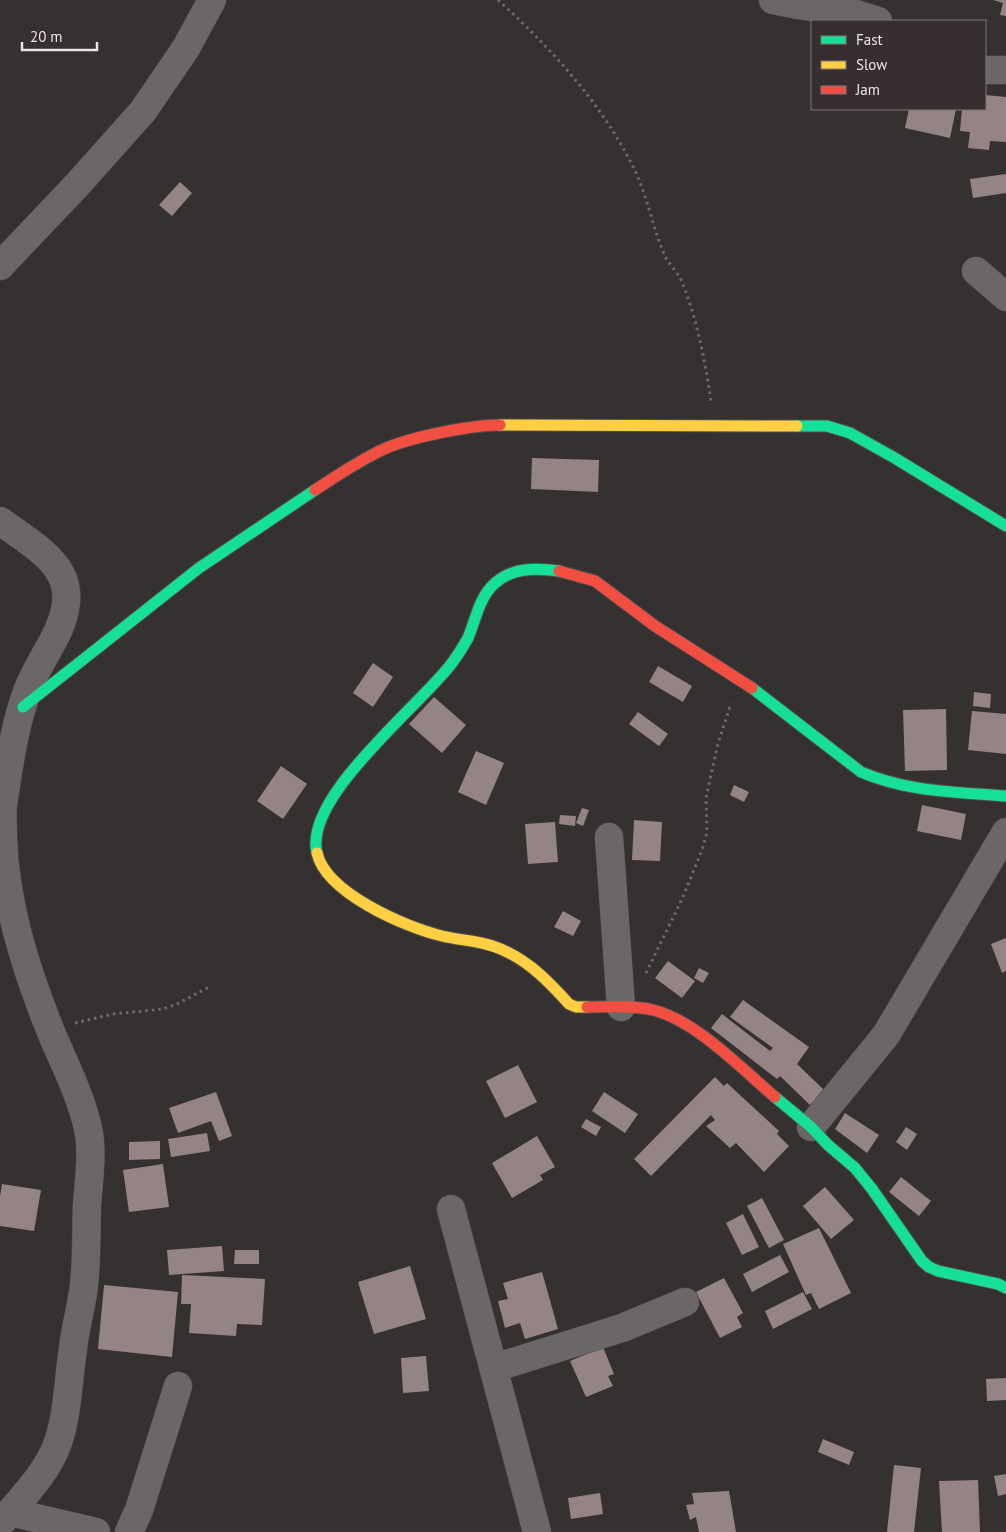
<svg xmlns="http://www.w3.org/2000/svg" width="1006" height="1532" viewBox="0 0 1006 1532" font-family="'PT Sans',sans-serif">
<style>
.building{fill:#958484}
.lines{fill:none;stroke-linecap:round;stroke-linejoin:round}
.street-casing{stroke:#524f4f;stroke-width:29}
.fast-casing{stroke:#524f4f;stroke-width:13}
.slow-casing{stroke:#524f4f;stroke-width:13}
.jam-casing{stroke:#524f4f;stroke-width:13}
.path{stroke:#6d6b6b;stroke-width:3;stroke-dasharray:2.5 4;stroke-linecap:butt}
.street{stroke:#6b6767;stroke-width:28}
.fast{stroke:#16e098;stroke-width:11}
.slow{stroke:#ffcf43;stroke-width:11}
.jam{stroke:#f24e42;stroke-width:11}
</style>
<rect width="100%" height="100%" fill="#353131"/>
<g class="building">
<polygon points="993,0 1006,0 1006,16 1000,15 1003,3"/>
<polygon points="985,95 1006,97 1006,142 990,141 989,150 968,148 970,132 960,131 962,109 985,109"/>
<polygon points="909,109 956,109 950,138 905,128"/>
<polygon points="1006,174 1006,193 973,198 970,179"/>
<polygon points="180,182 192,193 172,216 159,205"/>
<polygon points="532,458 599,460 598,492 531,489"/>
<polygon points="373,663 393,677 373,707 353,693"/>
<polygon points="658,666 692,686 683,702 649,682"/>
<polygon points="974,692 991,694 990,708 973,706"/>
<polygon points="434,697 466,725 442,753 409,724"/>
<polygon points="946,709 947,770 905,771 903,710"/>
<polygon points="972,711 1006,714 1006,754 968,750"/>
<polygon points="638,712 668,734 659,746 629,724"/>
<polygon points="476,751 504,763 486,805 458,792"/>
<polygon points="281,766 307,784 283,819 257,801"/>
<polygon points="734,785 749,792 744,802 730,795"/>
<polygon points="922,805 966,814 961,840 917,831"/>
<polygon points="582,808 589,810 583,826 576,823"/>
<polygon points="560,815 576,816 575,826 559,824"/>
<polygon points="634,820 662,822 660,861 632,860"/>
<polygon points="555,822 558,862 528,864 525,824"/>
<polygon points="563,911 581,921 573,936 554,927"/>
<polygon points="1006,938 1006,971 1002,973 991,944"/>
<polygon points="668,961 695,981 682,998 655,978"/>
<polygon points="699,968 709,973 703,983 694,978"/>
<polygon points="743,1000 809,1047 797,1064 824,1090 810,1105 780,1076 777,1079 711,1028 722,1014 770,1051 773,1048 730,1017"/>
<polygon points="518,1065 537,1102 505,1118 486,1081"/>
<polygon points="715,1077 724,1086 727,1083 779,1131 777,1134 789,1146 764,1172 736,1143 730,1148 706,1126 715,1120 711,1115 651,1176 634,1159"/>
<polygon points="216,1092 232,1136 219,1141 211,1121 178,1133 169,1108"/>
<polygon points="604,1092 638,1114 625,1133 592,1111"/>
<polygon points="845,1113 879,1135 867,1153 835,1129"/>
<polygon points="586,1119 601,1127 596,1136 581,1127"/>
<polygon points="906,1127 917,1134 907,1150 896,1142"/>
<polygon points="207,1133 210,1151 171,1157 168,1139"/>
<polygon points="537,1136 555,1167 540,1175 543,1180 512,1198 492,1163"/>
<polygon points="160,1141 160,1159 129,1160 129,1142"/>
<polygon points="163,1164 169,1207 129,1212 123,1170"/>
<polygon points="901,1177 931,1201 919,1216 889,1192"/>
<polygon points="2,1184 41,1190 34,1231 0,1226 0,1196"/>
<polygon points="825,1187 854,1220 831,1239 803,1206"/>
<polygon points="762,1198 784,1240 769,1248 747,1206"/>
<polygon points="743,1214 759,1247 742,1255 726,1223"/>
<polygon points="819,1228 851,1293 819,1309 811,1293 806,1295 783,1244"/>
<polygon points="222,1246 224,1271 169,1275 167,1250"/>
<polygon points="235,1250 259,1250 259,1264 234,1264"/>
<polygon points="780,1255 789,1272 752,1292 743,1274"/>
<polygon points="410,1266 426,1319 374,1334 358,1282"/>
<polygon points="542,1272 558,1329 525,1339 520,1323 505,1328 498,1301 508,1299 503,1283"/>
<polygon points="182,1275 265,1279 262,1325 237,1324 236,1336 189,1333 191,1304 181,1304"/>
<polygon points="724,1278 743,1313 737,1317 742,1327 720,1338 696,1292"/>
<polygon points="104,1285 178,1292 172,1357 98,1349"/>
<polygon points="803,1292 812,1309 773,1329 765,1311"/>
<polygon points="603,1347 614,1374 608,1376 613,1386 586,1397 570,1361"/>
<polygon points="426,1356 429,1391 403,1393 401,1358"/>
<polygon points="1006,1378 1006,1400 987,1401 986,1379"/>
<polygon points="823,1439 854,1452 849,1465 818,1452"/>
<polygon points="894,1465 921,1468 914,1532 887,1532"/>
<polygon points="1006,1474 1006,1494 998,1496 994,1476"/>
<polygon points="978,1480 980,1532 942,1532 939,1481"/>
<polygon points="729,1491 736,1532 699,1532 696,1517 690,1520 686,1505 694,1504 692,1493"/>
<polygon points="600,1493 603,1514 571,1519 568,1498"/>
</g>
<g class="lines">
<g class="street-casing">
<g id="street">
<polyline points="773,0 798,5 853,13 878,21"/>
<polyline points="985,70 1006,70"/>
<polyline points="0,266 77,185 143,111 186,48 212,0"/>
<polyline points="976,271 1006,297"/>
<path d="M0 521C49 556 88 575 53 641 44 657 35 672 28 689 14 726 9 766 3 805 2 816 3 827 3 838 5 904 26 970 51 1032 64 1063 80 1094 88 1128 93 1152 89 1179 87 1204 86 1231 87 1258 84 1285 82 1306 75 1327 73 1349 68 1381 68 1415 57 1445 47 1473 19 1501 0 1524"/>
<polyline points="609,837 621,1007"/>
<polyline points="811,1127 886,1035 1006,832"/>
<polyline points="451,1209 537,1532"/>
<polyline points="494,1368 622,1328 685,1302"/>
<polyline points="10,1512 96,1532"/>
<polyline points="129,1532 139,1510 178,1386"/>
</g>
</g>
<g class="fast-casing">
<g id="fast">
<polyline points="797,426 827,426 850,433 893,457 1006,526"/>
<path d="M752 688 861 772C907 792 957 792 1006 796"/>
<polyline points="23,707 199,568 315,490"/>
<path d="M317 853C303 797 420 706 452 663 458 655 463 647 468 638 476 619 479 598 494 584 512 567 536 568 559 571"/>
<polyline points="775,1097 811,1127 828,1145 855,1168 872,1189 922,1261 929,1267 938,1271 998,1284 1006,1288"/>
</g>
</g>
<g class="slow-casing">
<g id="slow">
<polyline points="500,425 797,426"/>
<path d="M317 853C326 893 405 927 442 936 463 941 486 941 505 951 531 963 550 983 569 1004L576 1007H587"/>
</g>
</g>
<g class="jam-casing">
<g id="jam">
<path d="M315 490C338 475 360 460 384 449 411 437 471 425 500 425"/>
<polyline points="559,571 595,581 655,626 752,688"/>
<path d="M587 1007C608 1007 632 1005 653 1010 695 1020 742 1069 775 1097"/>
</g>
</g>
<g class="path">
<path d="M498 0C552 49 606 108 637 175 648 200 653 228 664 254 668 264 678 272 682 282 697 319 705 361 711 401"/>
<polyline points="646,973 683,897 702,850 707,832 706,798 711,775 718,744 731,703"/>
<polyline points="75,1023 113,1014 163,1009 177,1004 209,987"/>
</g>
<use href="#street" class="street"/>
<use href="#fast" class="fast"/>
<use href="#slow" class="slow"/>
<use href="#jam" class="jam"/>
</g>
<rect x="811" y="20" width="175" height="90" fill="#372f2f" stroke="#7f7878"/>
<rect x="821" y="36" width="25" height="8" fill="#16e098" stroke="#7f7878"/>
<text x="856" y="45" font-size="15" fill="#ebe6e6">Fast</text>
<rect x="821" y="61" width="25" height="8" fill="#ffcf43" stroke="#7f7878"/>
<text x="856" y="70" font-size="15" fill="#ebe6e6">Slow</text>
<rect x="821" y="86" width="25" height="8" fill="#f24e42" stroke="#7f7878"/>
<text x="856" y="95" font-size="15" fill="#ebe6e6">Jam</text>
<path d="M22 42v8h75v-8" fill="none" stroke="#ebe6e6" stroke-width="2.5"/>
<text x="30" y="42" font-size="15" fill="#ebe6e6" stroke="#372f2f" stroke-width="4" paint-order="stroke">20 m</text>
</svg>
